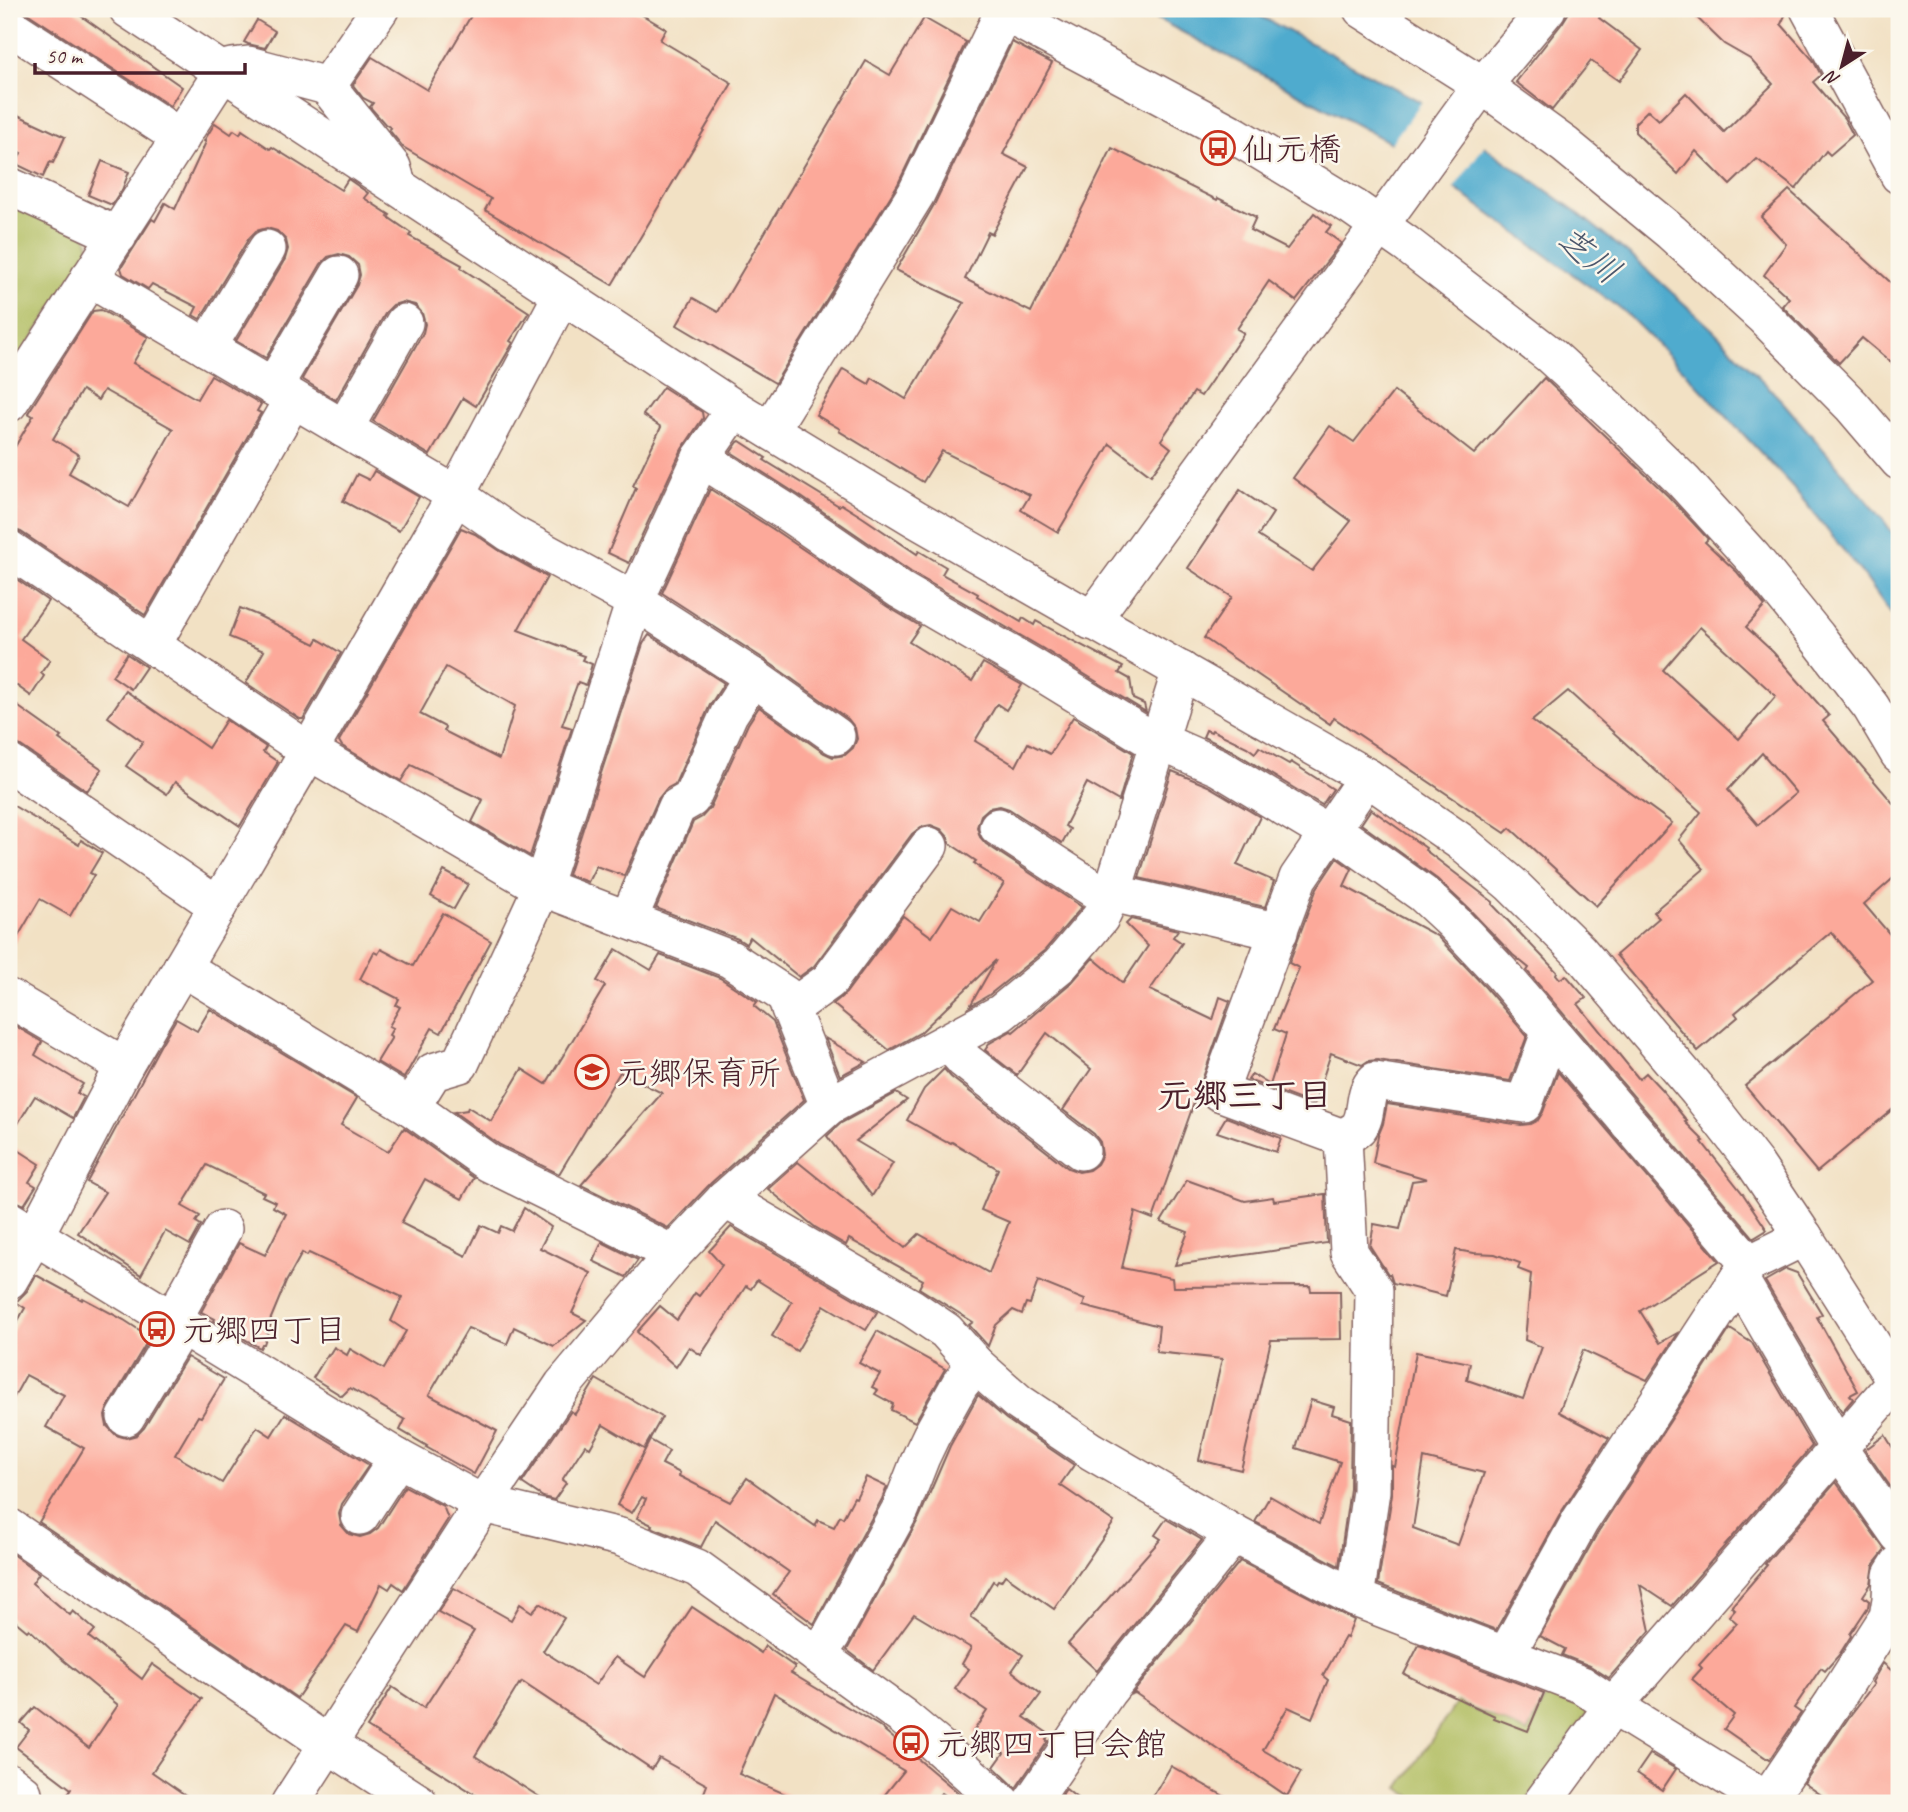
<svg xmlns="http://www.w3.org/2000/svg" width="1908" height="1812" viewBox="0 0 1908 1812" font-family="Caveat,'Klee One',sans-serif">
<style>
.green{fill:#afbb5d;stroke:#7c6d44;stroke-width:2}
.water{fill:#50abce;stroke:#4d657c;stroke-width:2}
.pier{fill:#f2e1c4}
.building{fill:#fca99a;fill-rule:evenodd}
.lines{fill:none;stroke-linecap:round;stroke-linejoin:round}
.minor-casing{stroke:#856361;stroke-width:40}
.minor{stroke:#fff;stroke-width:37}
.labels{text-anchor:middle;stroke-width:5;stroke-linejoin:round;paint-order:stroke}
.poi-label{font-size:33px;fill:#4a1f2b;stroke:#fbf7ec;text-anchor:start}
.water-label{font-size:35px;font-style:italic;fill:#4c576c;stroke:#fbf7ec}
.neighbourhood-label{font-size:35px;font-weight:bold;fill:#4a1f2b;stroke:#fbf7ec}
</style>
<rect width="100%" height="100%" fill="#fbf7ec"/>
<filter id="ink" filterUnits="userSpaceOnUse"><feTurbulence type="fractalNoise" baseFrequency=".0143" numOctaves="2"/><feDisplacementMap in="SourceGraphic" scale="14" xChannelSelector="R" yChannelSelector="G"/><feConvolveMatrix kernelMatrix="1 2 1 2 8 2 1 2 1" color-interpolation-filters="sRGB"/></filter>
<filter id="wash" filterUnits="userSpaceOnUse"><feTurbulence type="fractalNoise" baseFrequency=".00686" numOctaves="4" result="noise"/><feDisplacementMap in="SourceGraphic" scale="28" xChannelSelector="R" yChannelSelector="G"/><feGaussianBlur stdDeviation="1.57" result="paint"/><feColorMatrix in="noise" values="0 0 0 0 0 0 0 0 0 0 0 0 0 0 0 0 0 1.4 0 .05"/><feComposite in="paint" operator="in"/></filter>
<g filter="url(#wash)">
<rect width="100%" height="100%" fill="#f2e1c4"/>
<g class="green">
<polygon points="9,197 85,232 90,250 9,374"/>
<polygon points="1551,1687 1589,1711 1525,1803 1421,1803 1399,1788 1457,1702 1528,1733"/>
</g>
<polygon class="water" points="1139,9 1247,9 1423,103 1574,210 1635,259 1713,330 1782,401 1882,518 1899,542 1899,625 1865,577 1792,486 1685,372 1626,313 1395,145"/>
<polygon class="pier" points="1424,99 1486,143 1452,191 1389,146"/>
<g id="blocks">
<g class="building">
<polygon points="21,9 71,9 182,87 170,106"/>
<polygon points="475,9 632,9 666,29 660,40 732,83 612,285 485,210 491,199 403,147 389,130 391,128 385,124 370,107 373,103 363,98 353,85 372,57 427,90"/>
<polygon points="1571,9 1605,9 1599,18 1642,50 1619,81 1591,61 1552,110 1516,82 1563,22"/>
<polygon points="1688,9 1788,9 1781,24 1813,60 1821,75 1813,82 1844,118 1853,135 1830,155 1826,151 1796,189 1757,159 1730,185 1696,151 1678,174 1635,132 1635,123 1648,110 1659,120 1686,93 1724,132 1773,84 1750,59 1724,44"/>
<polygon points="924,18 966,42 898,184 775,383 677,325 693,298 718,312 866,61 890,75"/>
<polygon points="257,20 275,31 265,48 248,44 244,42"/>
<polygon points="1012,42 1052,63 1003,154 1028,167 992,234 988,232 965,279 1031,312 1112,148 1217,200 1218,198 1256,217 1250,230 1287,249 1314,213 1331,226 1326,232 1341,243 1296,301 1269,281 1237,329 1244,333 1201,396 1194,392 1161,440 1171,448 1151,475 1110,444 1058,532 1021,510 1030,495 942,451 923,482 839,431 840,429 816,415 843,369 869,384 872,378 906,399 964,303 896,270 935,203"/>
<polygon points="9,111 65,137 53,163 50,162 43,177 16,164 21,153 9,147"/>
<polygon points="215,123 231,134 234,130 240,134 242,130 270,149 272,147 341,190 348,179 368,193 364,198 390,215 388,217 411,233 409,236 462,265 461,268 529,312 510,341 513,343 476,406 463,398 430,455 373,421 423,333 425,324 422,313 415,305 403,302 393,305 386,312 336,400 302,379 357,285 360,275 358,265 349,257 339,254 328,257 321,264 266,358 236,341 285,259 288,249 286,240 277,231 267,228 256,231 249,238 200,319 193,315 197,307 152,284 148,289 123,274 121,268 152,219 155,221 165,203 175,209 206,142 204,141"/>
<polygon points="102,161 129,172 122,190 112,205 88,195"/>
<polygon points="1789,190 1899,290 1899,369 1862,338 1839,363 1782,306 1789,298 1764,275 1786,244 1761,217"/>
<path d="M101 310 148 337 133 363 197 399 211 375 261 404 257 411 261 413 145 615 21 532 9 528V457L33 416 28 413 93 311ZM82 390 98 400 104 390 173 429 129 507 69 473 79 455 53 439Z"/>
<path d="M1544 378 1668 496 1708 539 1705 542 1737 572 1765 606 1746 627 1773 652 1829 716 1823 721 1899 810V873L1864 904 1899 945V1104L1817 1172 1745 1086 1872 980 1831 932 1735 1013 1738 1017 1698 1051 1616 955 1659 918 1653 912 1704 869 1679 840 1701 812 1568 691 1532 721 1672 823 1596 906 1510 828 1505 833 1334 718 1330 724 1204 638 1232 597 1188 568 1240 490 1273 513 1258 536 1312 571 1351 521 1293 478 1330 426 1354 442 1394 391 1474 454ZM1700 627 1776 696 1739 739 1663 670ZM1762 753 1796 793 1758 825 1728 790Z"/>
<polygon points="663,387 702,412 703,418 682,449 629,563 608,553 636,488 633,486 661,427 643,415"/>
<polygon points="740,441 766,458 764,460 839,506 841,504 862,517 917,554 919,551 946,567 942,574 978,594 977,596 1021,622 1023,618 1034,625 1036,621 1123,667 1119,673 1130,679 1133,699 1144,704 1146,712 1042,648 911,572 800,496 731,452 738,442"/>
<polygon points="374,471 419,497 399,531 343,501 357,474 369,480"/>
<polygon points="710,489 776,531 888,607 920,626 909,642 972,681 983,663 1022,685 1006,710 997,704 975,741 1016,766 1028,743 1050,754 1073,717 1133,753 1119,801 1087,783 1065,826 1070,829 1062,843 1009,809 1000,806 989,808 981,815 977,827 980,837 986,844 1082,907 1045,950 989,995 970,1006 996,960 921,1032 889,1050 833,1004 846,993 903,916 932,937 952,906 980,922 1004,883 979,868 980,867 974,863 976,861 949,843 948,837 941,829 931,825 921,827 912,834 814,966 799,977 750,937 746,944 738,939 656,908 693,822 702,817 710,808 748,724 759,707 824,753 833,757 845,755 853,748 857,739 855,728 848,719 764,659 662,593"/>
<path d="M461 528 475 534 500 551 547 577 518 630 579 653 578 654 584 656 582 660 592 664 586 685 578 682 562 725 572 728 530 856 472 822 483 800 411 765 401 781 342 746 339 741ZM446 667 515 706 499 759 444 731 445 727 420 714Z"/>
<polygon points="9,574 48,601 21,639 50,660 41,673 44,676 31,696 9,680"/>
<polygon points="240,608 257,615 315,644 318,639 341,653 303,719 300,719 246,683 264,651 229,637"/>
<polygon points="649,635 724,683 710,705 675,784 666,789 658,799 624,876 596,866 588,882 568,875 643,644"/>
<polygon points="127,654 146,667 131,689 112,676"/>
<polygon points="126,691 208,748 226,720 266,747 263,752 278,762 240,826 175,782 167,794 126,766 143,742 108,717"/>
<polygon points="9,700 61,737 59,739 102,769 87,791 21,746 9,740"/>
<polygon points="1206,730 1211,732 1212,730 1247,747 1255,753 1259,747 1289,764 1291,762 1333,789 1322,805 1229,749 1203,737"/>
<polygon points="1172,771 1208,786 1260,817 1237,865 1274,881 1265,907 1139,878"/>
<polygon points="9,803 79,845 81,840 102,853 90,873 94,875 70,916 40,899 9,952"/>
<polygon points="1371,809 1426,848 1425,850 1493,902 1492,904 1557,972 1556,974 1560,979 1566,975 1586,998 1578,1004 1639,1079 1646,1073 1662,1090 1687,1121 1685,1122 1704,1141 1702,1142 1743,1194 1767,1230 1754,1238 1527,971 1529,968 1513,955 1468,908 1437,879 1361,824"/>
<polygon points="1337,858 1352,869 1344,886 1437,936 1485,987 1527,1036 1510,1081 1378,1060 1368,1061 1362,1065 1331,1053 1314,1105 1248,1080 1252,1074 1270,1085 1286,1034 1274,1029 1299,968 1289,963 1317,888"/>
<polygon points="444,871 468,884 454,909 431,896"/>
<polygon points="443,913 491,941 441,1033 432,1028 404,1078 377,1062 392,1037 389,1035 393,1028 389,1026 400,1007 396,1005 399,999 360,979 374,952 378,954 381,949 413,966"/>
<polygon points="1131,919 1178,930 1173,937 1182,943 1150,990 1213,1020 1220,997 1230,1001 1153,1219 1135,1212 1122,1268 1172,1278 1173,1287 1310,1286 1311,1291 1340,1291 1341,1339 1271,1340 1241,1470 1199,1460 1222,1359 1156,1352 1159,1326 1083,1306 1085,1300 1038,1281 1030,1304 1026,1303 1022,1314 1013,1310 996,1325 988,1346 969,1325 973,1322 919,1288 923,1280 849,1239 846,1245 815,1227 768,1189 798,1162 905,1248 919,1234 989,1273 1009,1222 981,1210 998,1169 952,1142 951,1143 947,1141 946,1142 907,1120 924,1089 944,1069 951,1077 1068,1168 1079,1172 1089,1170 1097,1164 1102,1155 1100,1142 1094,1134 1063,1110 1091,1069 1047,1033 1017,1075 985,1050 990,1043 1011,1031 1013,1032 1073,981 1093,958 1123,983 1148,946 1126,924"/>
<polygon points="616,949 651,970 660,955 720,978 757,1002 754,1006 773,1022 804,1100 711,1183 668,1228 581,1185 662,1093 620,1072 559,1174 500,1145 454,1112 467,1110 468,1107 491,1121 522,1069 546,1084 605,986 597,981"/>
<polygon points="210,1009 357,1098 341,1125 388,1152 404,1128 474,1178 462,1199 425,1179 401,1223 466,1256 481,1225 498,1233 501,1226 512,1231 524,1208 551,1227 540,1248 591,1273 572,1313 586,1320 554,1346 514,1327 507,1344 468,1328 429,1395 497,1431 474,1474 426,1447 427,1446 400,1430 405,1420 350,1388 342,1396 313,1378 328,1354 329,1355 334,1347 347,1355 350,1349 384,1369 406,1331 391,1321 402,1297 309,1253 307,1256 302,1253 286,1282 269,1323 271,1323 264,1344 262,1344 260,1348 214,1321 215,1319 201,1312 239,1243 265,1255 286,1214 273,1207 275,1202 262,1196 264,1193 207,1165 182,1206 200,1216 196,1222 201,1225 190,1245 165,1231 141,1275 78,1233 105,1192 87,1182 160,1046 176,1019 197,1031"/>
<polygon points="9,1022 42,1042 35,1055 83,1084 77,1093 84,1097 73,1118 35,1096 9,1138"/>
<polygon points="825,1038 866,1062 840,1076"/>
<path d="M1558 1072 1719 1261 1640 1311 1660 1343 1679 1332 1647 1380 1583 1350 1559 1412 1609 1438 1562 1511 1496 1630 1378 1584 1392 1494V1466L1395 1467 1416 1352 1470 1363 1467 1380 1523 1399 1542 1347 1525 1340 1531 1274 1518 1269 1520 1263 1495 1254 1474 1253 1456 1250 1446 1296 1393 1283 1390 1274H1388L1370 1246 1374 1224 1400 1229 1412 1181 1427 1179 1373 1163 1378 1136 1383 1124 1387 1104 1521 1125 1530 1124 1538 1120 1543 1112ZM1424 1458 1484 1473 1458 1545 1413 1528Z"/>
<polygon points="896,1093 907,1100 856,1141 893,1163 872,1196 827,1136 841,1123"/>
<polygon points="1226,1117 1281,1138 1276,1152 1217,1132"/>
<polygon points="9,1144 40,1164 29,1182 36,1186 24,1205 9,1199"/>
<polygon points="1187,1180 1245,1201 1273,1197 1274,1201 1325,1194 1327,1243 1175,1265 1188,1232 1161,1222"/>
<polygon points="731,1227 877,1312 866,1330 824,1305 797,1351 772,1336 792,1302 757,1280 751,1289 746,1286 701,1355 689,1347 676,1367 637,1332 660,1306 677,1320 695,1293 699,1296 722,1265 709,1251"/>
<polygon points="602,1242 638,1260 626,1277 593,1261"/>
<polygon points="1786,1269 1797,1273 1822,1314 1817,1317 1858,1391 1850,1395 1853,1399 1842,1412 1765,1281"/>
<polygon points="36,1275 82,1300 83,1298 124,1320 150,1337 108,1407 105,1416 107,1426 116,1435 126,1438 137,1435 144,1428 187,1357 224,1379 201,1417 198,1416 175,1455 222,1483 257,1427 271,1436 285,1414 369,1465 342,1504 339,1514 341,1525 349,1534 360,1537 370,1534 378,1528 405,1486 443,1506 448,1519 403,1590 393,1583 389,1589 381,1584 358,1632 346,1626 297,1698 39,1522 84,1448 46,1427 64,1395 26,1375 9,1406 9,1337 25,1308 16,1302 27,1291"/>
<polygon points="1730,1329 1752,1343 1812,1446 1672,1606 1640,1585 1650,1631 1609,1678 1590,1666 1562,1655 1565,1649 1540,1636 1598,1532"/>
<polygon points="877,1331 945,1369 915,1422 891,1410 893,1404 875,1394 878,1390 872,1387 880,1374 859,1363"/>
<polygon points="596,1379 662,1417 644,1449 603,1425 590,1448 585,1445 562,1480 566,1483 554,1500 543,1497 522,1483 571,1411 575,1414"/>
<polygon points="978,1395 1006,1419 1074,1465 1060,1485 1114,1522 1054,1609 1005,1575 1001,1581 998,1580 996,1583 993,1581 971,1617 1023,1655 1012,1671 1041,1694 1024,1717 1049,1734 1046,1740 1048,1741 1016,1788 994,1767 1004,1753 973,1732 987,1711 955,1689 969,1669 962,1664 971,1648 914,1614 873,1670 847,1650 919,1518 950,1446"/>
<polygon points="1311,1400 1334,1407 1332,1414 1351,1420 1350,1489 1339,1566 1255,1522 1270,1496 1319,1524 1340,1462 1296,1448"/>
<polygon points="1885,1435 1899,1458 1899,1499 1865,1450"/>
<polygon points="650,1440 669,1451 662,1464 680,1473 679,1476 730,1502 747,1478 815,1526 818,1520 834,1527 840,1516 843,1518 854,1497 856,1498 866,1477 887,1487 882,1499 814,1624 773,1594 789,1572 715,1520 701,1547 651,1527 652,1525 637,1518 646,1499 642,1497 632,1513 617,1505"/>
<polygon points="1836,1482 1885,1550 1874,1564 1871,1584 1863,1596 1869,1601 1868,1607 1850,1634 1851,1636 1839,1655 1825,1671 1821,1668 1794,1708 1801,1713 1769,1760 1724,1729 1734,1715 1692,1679 1702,1668 1699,1665 1737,1623 1729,1616 1735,1609 1731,1607 1767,1565 1765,1564"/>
<polygon points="1166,1519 1202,1540 1097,1671 1068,1644 1161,1539 1155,1535"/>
<polygon points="9,1552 39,1573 32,1583 70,1615 73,1611 95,1630 89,1637 142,1679 152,1664 202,1699 152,1772 197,1803 62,1803 71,1789 16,1747 29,1730 21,1723 35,1707 89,1748 118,1705 58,1656 29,1629 27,1631 9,1616"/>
<polygon points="1240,1561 1354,1620 1347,1638 1345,1637 1323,1676 1328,1680 1312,1718 1288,1707 1263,1750 1301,1772 1287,1796 1135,1693 1132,1694"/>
<polygon points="454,1588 511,1620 520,1604 532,1612 540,1603 564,1618 543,1651 596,1685 615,1657 645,1677 692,1607 761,1653 765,1646 795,1667 791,1673 879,1726 962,1796 957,1803 941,1793 933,1803 878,1803 904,1771 774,1693 739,1774 806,1803 700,1803 707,1785 659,1758 652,1769 522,1682 520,1685 519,1684 475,1756 549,1803 489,1803 367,1727 392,1687 424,1708 474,1631 438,1612"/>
<polygon points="1419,1645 1544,1693 1528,1731 1494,1718 1495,1716 1429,1685 1428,1686 1404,1674"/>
<polygon points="1883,1663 1899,1677 1899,1803 1833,1803 1804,1783 1849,1717 1874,1684 1872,1682"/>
<polygon points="1650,1754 1676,1769 1662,1790 1637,1773"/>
<polygon points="1171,1766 1236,1803 1149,1803"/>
<polygon points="1066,1789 1083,1803 1056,1803"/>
</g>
</g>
</g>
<g filter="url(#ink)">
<use href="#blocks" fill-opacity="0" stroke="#856361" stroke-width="2"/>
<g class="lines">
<g class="minor-casing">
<g id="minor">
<polyline points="128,9 735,409 916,519 1367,777 1461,842 1511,884 1579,951 1698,1091 1755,1164 1804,1237 1899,1387"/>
<polyline points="998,9 1236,136 1353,207 1406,244 1550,355 1611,411 1683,481 1753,558 1817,637 1871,707 1899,754"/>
<polyline points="1362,9 1482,85 1565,145 1671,232 1763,316 1852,406 1899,461"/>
<polyline points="1809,9 1899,175"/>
<polyline points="9,26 181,138"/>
<polyline points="327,86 392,167 395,177"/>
<polyline points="9,186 118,236"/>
<polyline points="89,278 456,495 510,533 635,601 753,677 836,736"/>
<polyline points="207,348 267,249"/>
<polyline points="273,387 339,275"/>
<polyline points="9,403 222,73 231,67 248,65 327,86 380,9"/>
<polyline points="344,429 404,323"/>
<polyline points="770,430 916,194 1004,11"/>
<polyline points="701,458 788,513 900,590 1031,666 1158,744"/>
<polyline points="9,549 309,751 542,887 730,959 785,995 829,1106"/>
<polyline points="1091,621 1470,101 1547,9"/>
<polyline points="152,645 293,399"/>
<polyline points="1159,741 1218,767 1329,834"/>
<polyline points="9,763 218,906"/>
<polyline points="998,827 1109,899"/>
<polyline points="1332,829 1423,894 1453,922 1501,973 1749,1264"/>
<polyline points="1112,893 1279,932"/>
<polyline points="628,920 677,807 691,799 729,714 753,677"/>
<polyline points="182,967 411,1107 489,1163 673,1254"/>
<polyline points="9,998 124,1066"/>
<polyline points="790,1009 829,981 929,846"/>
<polyline points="948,1042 964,1060 1081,1151"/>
<polyline points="411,1107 433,1072 460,1064 542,887 635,601 701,458 735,409"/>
<path d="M1343 1138C1347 1135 1354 1132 1358 1128 1369 1115 1362 1093 1375 1081L1524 1104 1550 1033"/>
<polyline points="725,1199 912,1308 946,1331 976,1365 1018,1402 1091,1451 1234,1534 1355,1598 1582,1685 1613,1706 1770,1803"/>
<polyline points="9,1220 398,1458 483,1504 620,1537 697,1568 903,1717 939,1747 1002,1803"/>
<polyline points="1739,1278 1838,1448 1899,1535"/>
<polyline points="9,1280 35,1235 124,1066 309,751 456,495 562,295"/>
<polyline points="173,1319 223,1229"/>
<polyline points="126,1417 182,1325"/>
<polyline points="360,1516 398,1458"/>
<polyline points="9,1527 328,1744 419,1803"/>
<polyline points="1355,1598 1371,1491 1374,1290 1349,1252 1343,1138 1219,1092 1298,878 1367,777"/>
<polyline points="817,1655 831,1636 901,1508 921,1457 931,1436 960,1384 976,1365"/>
<polyline points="1506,1655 1580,1521 1739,1278 1749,1264 1804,1237"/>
<polyline points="9,1782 23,1793 15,1803"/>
<polyline points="1767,1801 1833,1703 1888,1617 1891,1599 1892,1575 1899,1564"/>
<polyline points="290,1803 483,1504 563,1385 673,1254 725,1199 829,1106 1001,1013 1060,965 1100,918 1112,893 1181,670"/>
<polyline points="1031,1803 1107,1692 1234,1534"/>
<polyline points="1542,1803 1613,1706 1896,1382"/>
</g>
</g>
<use href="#minor" class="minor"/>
</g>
</g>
<defs>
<g id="bus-ring" transform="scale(1.75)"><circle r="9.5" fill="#fbf7ec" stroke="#c8321e" stroke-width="1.5"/><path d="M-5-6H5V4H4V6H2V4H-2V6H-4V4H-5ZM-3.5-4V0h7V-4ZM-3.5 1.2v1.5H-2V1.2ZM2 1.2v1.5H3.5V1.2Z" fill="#c8321e"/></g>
<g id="school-ring" transform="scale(1.75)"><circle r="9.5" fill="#fbf7ec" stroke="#c8321e" stroke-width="1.5"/><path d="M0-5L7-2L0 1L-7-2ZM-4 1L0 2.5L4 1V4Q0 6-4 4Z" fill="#c8321e"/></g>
</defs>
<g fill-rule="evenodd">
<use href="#bus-ring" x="1218" y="148"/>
<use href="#school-ring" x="592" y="1072"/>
<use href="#bus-ring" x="157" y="1329"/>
<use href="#bus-ring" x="911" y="1743"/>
</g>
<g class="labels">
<g class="poi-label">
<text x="1242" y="160">仙元橋</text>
<text x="616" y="1084">元郷保育所</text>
<text x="182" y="1341">元郷四丁目</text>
<text x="936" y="1755">元郷四丁目会館</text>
</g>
<g class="water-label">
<text transform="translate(1589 255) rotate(37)" y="12">芝川</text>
</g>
<g class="neighbourhood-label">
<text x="1245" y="1107">元郷三丁目</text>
</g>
</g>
<rect width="1908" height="1812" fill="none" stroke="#fbf7ec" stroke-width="35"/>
<g transform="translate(1842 66) rotate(216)" stroke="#fbf7ec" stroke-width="5" paint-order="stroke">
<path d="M0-5L12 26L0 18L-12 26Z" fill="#4a1f2b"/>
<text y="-10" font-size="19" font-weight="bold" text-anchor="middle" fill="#4a1f2b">N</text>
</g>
<path d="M35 63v10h210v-10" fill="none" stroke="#4a1f2b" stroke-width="3.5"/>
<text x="46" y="63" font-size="21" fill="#4a1f2b" stroke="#fbf7ec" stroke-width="5" paint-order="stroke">50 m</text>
</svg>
